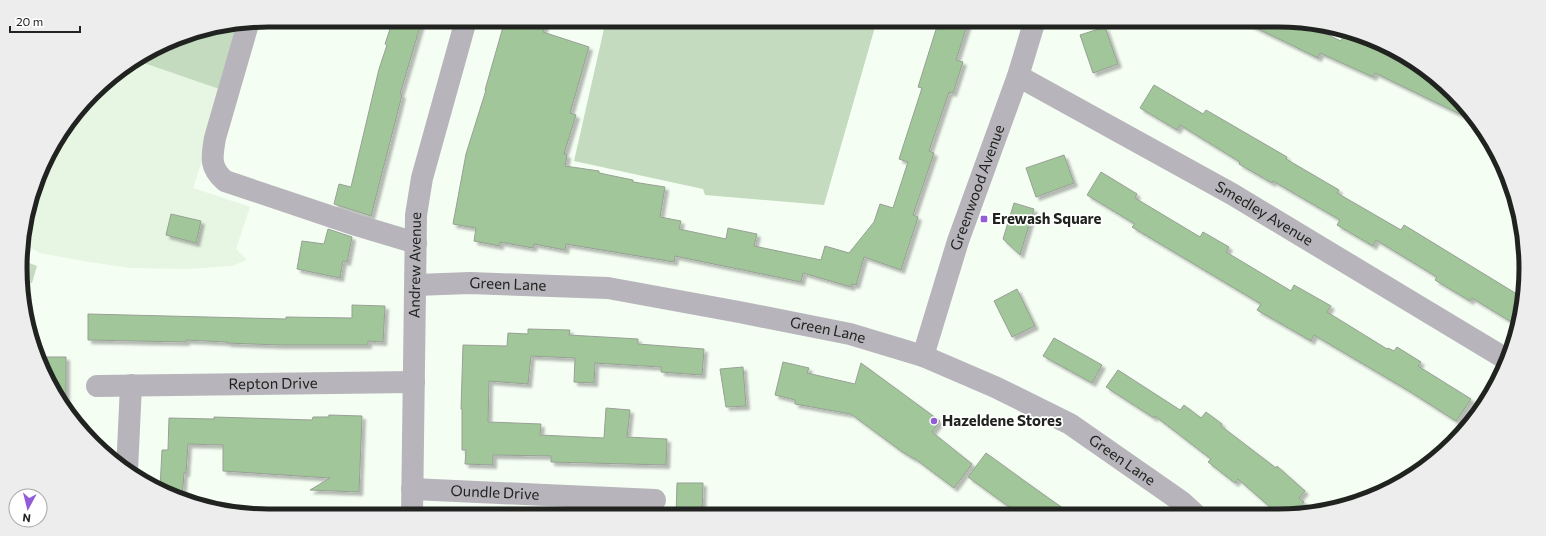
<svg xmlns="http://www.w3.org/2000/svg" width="1546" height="536" viewBox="0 0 1546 536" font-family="Commissioner,sans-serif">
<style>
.built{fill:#e7f5e3}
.green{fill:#c4dbbf}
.building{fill:#a1c699;stroke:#97a095;filter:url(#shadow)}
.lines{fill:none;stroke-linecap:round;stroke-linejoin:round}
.minor{stroke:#b7b5bb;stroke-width:22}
.poi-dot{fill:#915cd5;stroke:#fff;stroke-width:1.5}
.labels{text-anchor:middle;stroke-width:3.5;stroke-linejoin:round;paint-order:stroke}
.street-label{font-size:15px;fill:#20231f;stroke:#fff}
.poi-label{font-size:15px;font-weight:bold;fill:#20231f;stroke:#fff;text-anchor:start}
.rim{fill:none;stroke:#20231f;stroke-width:5}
</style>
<defs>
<filter id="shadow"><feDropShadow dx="3.5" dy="3.5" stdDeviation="1" flood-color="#0004"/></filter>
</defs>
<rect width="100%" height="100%" fill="#f5fef3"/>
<polygon class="built" points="138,61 225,91 193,188 250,207 236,249 247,260 232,266 187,269 130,268 83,261 40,253 23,244 22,236 46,158 104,82"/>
<g class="green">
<polygon points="606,20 877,20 824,205 705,195 703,189 574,161"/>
<polygon points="246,24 225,91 138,61 173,39"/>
<polygon points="24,261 37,266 32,283 25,282"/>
</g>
<g class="building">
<polygon points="393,20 422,20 400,94 402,95 371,216 334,204 339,184 351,187 379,69 387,45 385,44"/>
<polygon points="505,20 546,20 543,32 589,47 570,113 576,115 564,154 567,155 565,166 599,171 599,173 633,180 633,182 665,187 660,217 681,221 679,229 726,239 728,228 757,234 754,246 821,260 825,246 849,253 874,222 880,204 893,208 908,162 899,159 922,88 918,87 939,20 969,20 956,60 963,62 953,93 949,92 929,151 934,153 913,215 918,217 901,270 864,257 856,285 852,284 851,287 803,273 801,282 675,256 674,262 566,244 565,250 534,244 533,248 500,242 500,246 474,241 476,228 453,224 466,154 486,90 485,90"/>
<polygon points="1240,20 1278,20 1305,24 1341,41 1344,34 1350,37 1352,33 1429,71 1472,120 1375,73 1373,77 1320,53 1318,58"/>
<polygon points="1105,27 1118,64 1093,73 1080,35"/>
<polygon points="1154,85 1203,114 1206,110 1287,157 1286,159 1339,190 1337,193 1401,230 1404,225 1520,296 1518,326 1472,298 1470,301 1435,280 1437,277 1376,240 1373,246 1337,225 1340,220 1273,181 1272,183 1239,164 1240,162 1180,125 1177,130 1140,108"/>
<polygon points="1064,155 1074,183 1036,197 1026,168"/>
<polygon points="1101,172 1137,194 1135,198 1200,237 1203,232 1229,247 1226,252 1291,291 1294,285 1331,306 1327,312 1387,349 1388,348 1394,351 1397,347 1421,362 1418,366 1471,399 1456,421 1409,391 1314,335 1311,341 1257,310 1261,304 1132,227 1135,224 1087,195"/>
<polygon points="1014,203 1034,209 1020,255 1003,239"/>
<polygon points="171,214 201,221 196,243 166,235"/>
<polygon points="328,229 352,237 347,262 343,261 340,278 297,269 302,241 324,244"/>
<polygon points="1017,289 1035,326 1012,337 994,301"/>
<polygon points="352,305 385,306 383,342 368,341 368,345 279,345 227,343 227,342 186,340 186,342 88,340 88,314 286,319 286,317 352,318"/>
<polygon points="528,329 570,330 569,335 638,339 638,344 704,349 702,375 661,372 661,367 595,363 594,383 574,382 575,358 531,356 528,384 489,381 488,422 541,424 540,435 604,438 606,408 630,410 627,437 667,439 666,465 551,462 551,456 493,455 493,465 465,464 466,450 462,450 462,409 461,409 463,345 507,346 508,333 528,334"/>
<polygon points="1054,338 1102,365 1092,383 1043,356"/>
<polygon points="40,357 66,357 66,410 62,406"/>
<polygon points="783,362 809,368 807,373 855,384 861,363 940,421 932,432 972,464 954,488 914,458 914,459 901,451 851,414 795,404 795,400 775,395"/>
<polygon points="743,367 746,406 726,407 720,369"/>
<polygon points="1118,370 1180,410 1184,405 1201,418 1206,412 1222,424 1221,426 1276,468 1277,466 1305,491 1299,498 1304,502 1294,514 1278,514 1238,479 1235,483 1208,462 1211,459 1155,416 1154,418 1106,387"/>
<polygon points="329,415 362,416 359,492 310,490 330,478 223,471 223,445 188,444 186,473 184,473 182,498 160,488 162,450 168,450 169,418 214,419 214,417 312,420 313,417 328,417"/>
<polygon points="986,453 1026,482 1071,514 1019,514 968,477"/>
<polygon points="677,483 703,483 702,515 676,515"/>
</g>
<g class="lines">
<g class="minor">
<path d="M248 24 215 138C212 157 209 167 225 181L356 225 416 243"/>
<path id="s1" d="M1018 76 1232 194 1506 359"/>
<path id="s2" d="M416 285 470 283 608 288 739 312 850 334 923 356 995 387 1070 424 1182 502 1195 514"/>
<path id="s3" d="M923 356 958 241 1018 76 1035 20"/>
<path id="s4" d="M97 386 414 382"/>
<polyline points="127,471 131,385"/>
<path id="s5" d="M412 489 655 500"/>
<path id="s6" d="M412 516 416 215 422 178 466 20"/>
</g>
</g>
<g class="poi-dot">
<rect x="980" y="215" width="8" height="8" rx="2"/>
<circle cx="934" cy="421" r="4"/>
</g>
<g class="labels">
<g class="street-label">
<text dy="5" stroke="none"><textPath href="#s3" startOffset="177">Greenwood Avenue</textPath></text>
<text dy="5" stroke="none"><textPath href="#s1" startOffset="282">Smedley Avenue</textPath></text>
<text dy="5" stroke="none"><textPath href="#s6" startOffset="251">Andrew Avenue</textPath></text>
<text dy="5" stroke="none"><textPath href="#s2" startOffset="92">Green Lane</textPath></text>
<text dy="5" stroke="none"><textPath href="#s2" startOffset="416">Green Lane</textPath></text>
<text dy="5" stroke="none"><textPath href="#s4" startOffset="176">Repton Drive</textPath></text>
<text dy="5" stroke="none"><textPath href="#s2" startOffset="740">Green Lane</textPath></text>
<text dy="5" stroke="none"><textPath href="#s5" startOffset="83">Oundle Drive</textPath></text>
</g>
<g class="poi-label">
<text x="992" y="224">Erewash Square</text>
<text x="942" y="426">Hazeldene Stores</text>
</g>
</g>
<path d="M0 0H1546V536H0ZM268 27H1278A241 241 0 0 1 1519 268V268A241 241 0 0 1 1278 509H268A241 241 0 0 1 27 268V268A241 241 0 0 1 268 27Z" fill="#ededed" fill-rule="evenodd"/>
<path class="rim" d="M268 27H1278A241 241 0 0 1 1519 268V268A241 241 0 0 1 1278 509H268A241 241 0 0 1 27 268V268A241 241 0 0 1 268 27Z"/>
<g transform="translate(28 508) rotate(187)"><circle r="19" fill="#ffffff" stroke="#a6a7a5"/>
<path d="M0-3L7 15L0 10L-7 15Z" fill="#915cd5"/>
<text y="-6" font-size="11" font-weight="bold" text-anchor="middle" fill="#20231f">N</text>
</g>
<path d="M10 26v6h70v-6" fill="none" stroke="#20231f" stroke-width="2"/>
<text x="16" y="26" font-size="12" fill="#20231f" stroke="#ffffff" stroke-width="3" paint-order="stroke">20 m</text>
</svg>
